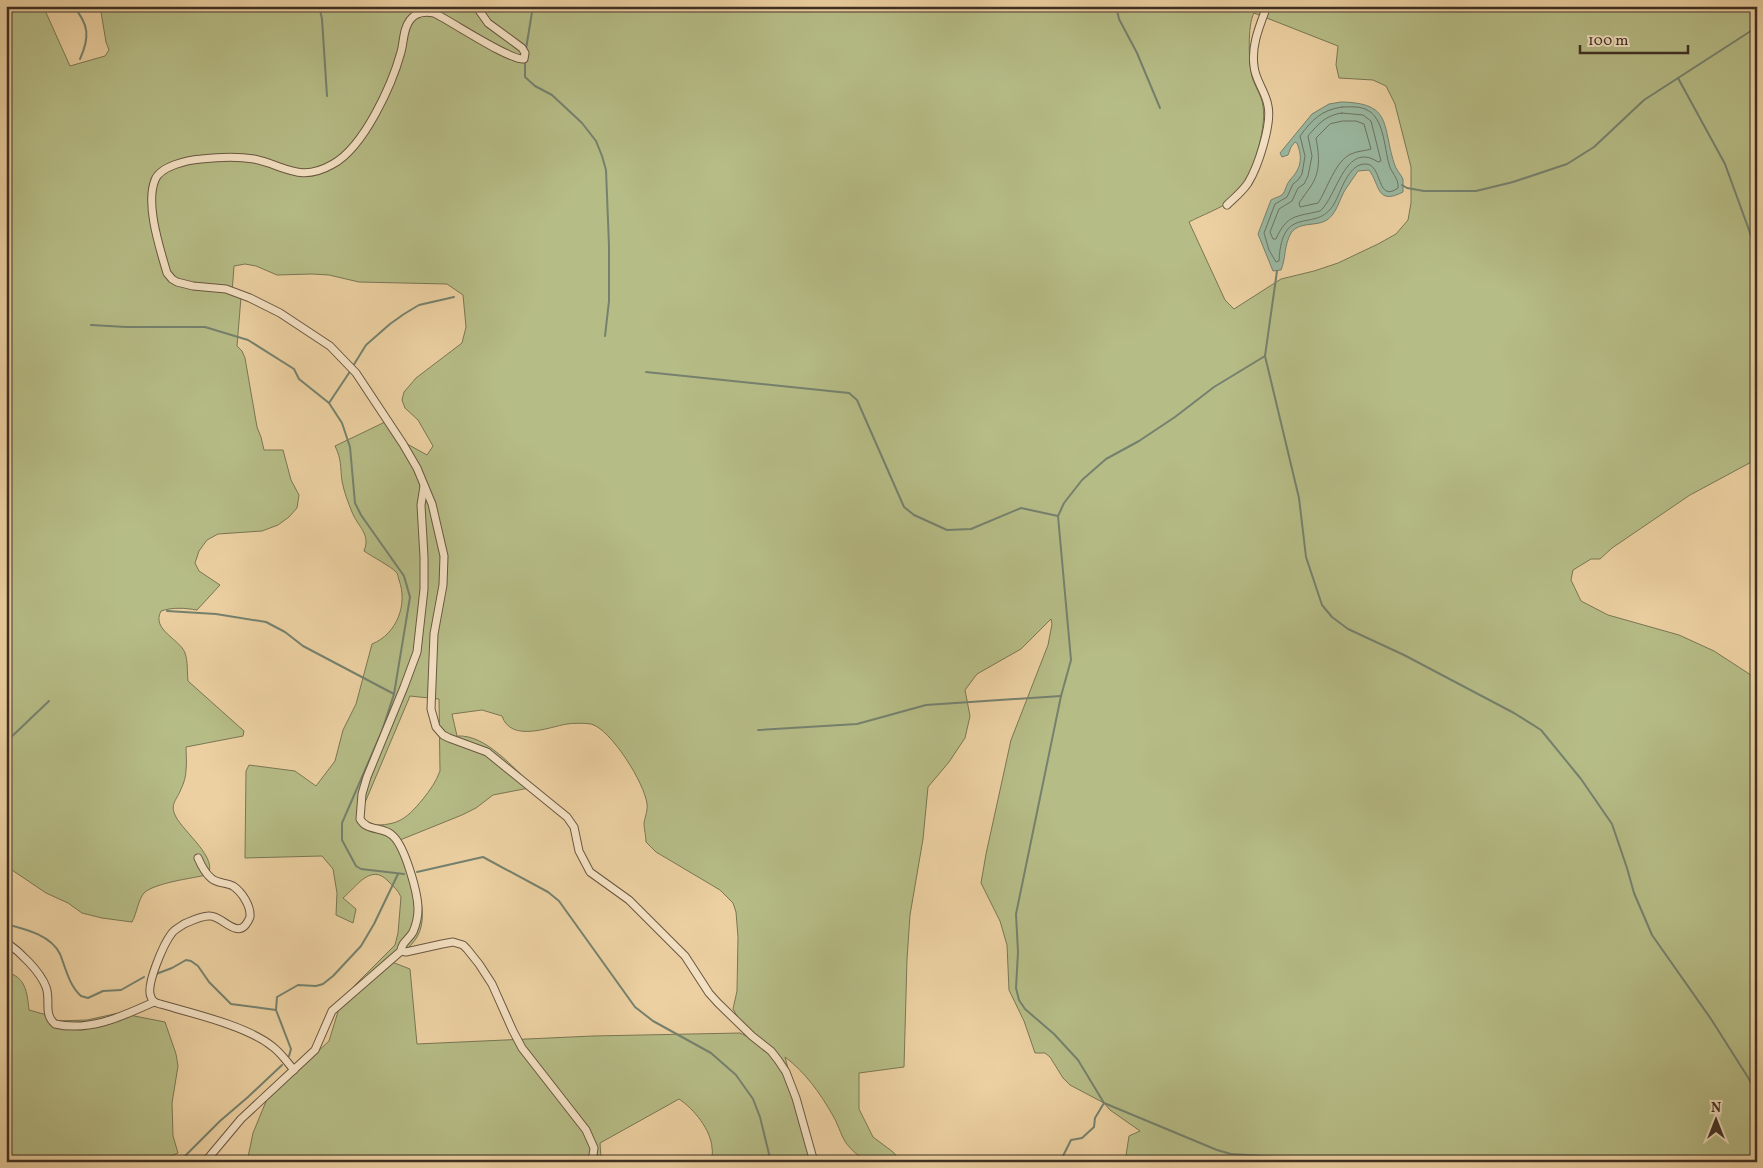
<svg xmlns="http://www.w3.org/2000/svg" width="1763" height="1168" viewBox="0 0 1763 1168" font-family="Vollkorn,serif">
<style>
.green{fill:#b6bc86;stroke:#7a7654;fill-rule:evenodd}
.water{fill:#9ab7a0;stroke:#75816e}
.lines{fill:none;stroke-linecap:round;stroke-linejoin:round}
.shore{stroke:#6c7361;stroke-width:1}
.stream{stroke:#75816e;stroke-width:2}
.minor-casing{stroke:#6a5742;stroke-width:9}
.minor{stroke:#f3e0c2;stroke-width:7}
</style>
<rect width="100%" height="100%" fill="#ecd0a1"/>
<filter id="stains"><feTurbulence type="fractalNoise" baseFrequency=".004" numOctaves="4"/><feColorMatrix values="0 0 0 0 .2 0 0 0 0 .09 0 0 0 0 .02 0 0 0 .5 -.17"/></filter>
<radialGradient id="worn" r=".72"><stop offset=".6" stop-color="#630" stop-opacity="0"/><stop offset="1" stop-color="#630" stop-opacity=".3"/></radialGradient>
<g class="green">
<path d="M6 6H43L70 66 105 56 109 50 106 42 100 6H1757V459L1690 495 1612 548 1600 559H1591L1573 570 1571 580 1581 601 1608 615 1679 635 1714 651 1757 679V1162H1125L1129 1136 1140 1131 1110 1110 1104 1103 1070 1085 1063 1078 1050 1057 1045 1053H1035L1024 1021 1009 990 1007 945 1000 921 981 883 986 854 1011 740 1048 645 1052 624 1051 619 1021 649 977 674 965 690 970 716 965 738 949 762 928 787 923 839 910 915 907 959 904 1067 859 1073V1109L873 1137 893 1152 902 1162H866C859 1156 851 1150 846 1143 840 1134 838 1123 832 1114 820 1093 805 1072 785 1057L794 1091 818 1162H710L711 1161C712 1157 713 1152 712 1148 711 1130 694 1109 679 1099L600 1143 601 1158 576 1162H247L253 1133 267 1099 329 1041 340 1005 356 984 395 945 398 933 401 897C398 890 393 886 388 881 371 863 357 886 343 898L356 909 353 923 336 915 337 893 333 869 322 856 245 858 246 771 249 765 295 771 316 786 335 761 343 730 356 704 372 644C397 634 408 604 399 580 398 577 398 574 396 572 392 567 371 556 364 551 371 534 358 527 352 512 348 502 344 492 342 481 340 467 342 460 335 446L385 422 400 440 427 455 433 446 418 420 405 408 402 400 404 392 416 378 462 343 466 327 463 295 447 284 359 282 329 275 312 274 277 275 256 266 245 264 234 266 232 293 241 297 237 346 242 351 245 358 257 427 261 437 264 450H283L291 480 299 495 297 508 289 517 278 525 262 531 218 534 207 540 199 551 195 563 199 571 220 585 197 610C185 608 173 607 161 611 151 630 180 639 185 653 188 661 187 673 188 681L244 731 243 736 186 747C186 755 187 763 186 770 186 776 184 783 181 789 177 800 169 804 176 817 183 831 220 860 207 875 193 878 154 883 144 893 138 900 137 913 132 922L102 918 82 913 68 903 46 893 6 866ZM1254 13 1338 46 1336 65 1339 78 1373 80 1386 86 1395 104 1411 167V203L1408 220 1396 234 1378 244 1338 263 1314 271 1281 279 1234 309 1225 300 1189 222C1200 216 1224 207 1233 199 1251 182 1267 130 1263 106 1262 96 1255 87 1252 77 1249 64 1247 25 1254 13ZM410 696 439 699 440 771C436 782 430 790 423 799 404 822 396 826 365 825L361 812ZM482 710 502 716C511 743 549 727 567 724 574 723 584 723 591 724 611 729 645 784 647 804 648 810 645 817 644 823 644 829 646 836 646 842L656 852 720 890 733 903 736 912 738 937 737 991 733 1009 750 1038 740 1033 593 1036 417 1044 410 969 392 962C400 955 411 947 417 937 433 910 409 867 400 840L462 815 476 808 493 795 534 787C514 769 486 734 457 736L452 714Z"/>
<path d="M6 972C26 977 27 992 29 1010L54 1017 56 1021 87 1020 119 1013 165 1022 176 1054 178 1066 172 1103 173 1136 178 1153 156 1162H6Z"/>
</g>
<path class="water" d="M1341 102C1392 103 1382 124 1394 163 1396 170 1400 173 1403 179V192C1376 206 1380 184 1369 170L1358 171C1354 177 1349 184 1345 190 1339 200 1337 213 1327 220 1316 227 1299 221 1291 233 1284 245 1286 258 1281 270L1273 271 1258 234 1271 200C1274 198 1279 197 1282 195 1286 191 1286 184 1290 180 1301 168 1303 159 1297 143L1295 142 1291 147 1288 155 1282 157 1280 153 1312 114 1329 104Z"/>
<g class="lines">
<g class="shore">
<path d="M1342 107C1350 107 1358 106 1365 109 1384 116 1384 147 1389 164 1391 173 1399 178 1398 188 1376 204 1383 163 1365 164 1348 164 1341 192 1334 204 1316 235 1282 201 1279 261L1276 262 1269 250 1264 233 1275 204 1287 197 1293 184 1298 180 1302 174 1305 156 1300 136C1312 120 1321 110 1342 107Z"/>
<path d="M1342 113 1363 115 1371 121 1381 161 1378 162C1345 140 1337 197 1320 211 1296 217 1287 214 1276 239H1273L1270 232 1279 209 1292 201 1298 188 1304 184 1308 176 1312 156 1308 136C1318 124 1326 115 1342 113Z"/>
<path d="M1343 121H1356L1364 124 1371 149C1365 151 1357 151 1351 154 1335 161 1327 190 1318 203L1300 207 1299 203C1303 197 1307 192 1311 186 1321 171 1319 155 1316 138L1330 124Z"/>
</g>
<g class="stream">
<path d="M73 6C89 24 90 37 80 59"/>
<polyline points="319,6 322,19 327,96"/>
<polyline points="1116,6 1119,19 1137,53 1160,108"/>
<polyline points="526,49 533,6"/>
<polyline points="525,61 525,77 535,86 552,95 582,123 596,141 602,156 606,170 609,246 609,301 605,336"/>
<polyline points="1678,78 1725,164 1757,252"/>
<polyline points="1402,185 1407,188 1424,191 1476,191 1513,182 1567,164 1594,147 1644,100 1757,27"/>
<polyline points="1277,271 1265,356 1299,498 1306,557 1322,605 1332,617 1348,629 1404,655 1514,713 1541,730 1581,779 1612,824 1627,868 1634,893 1652,935 1711,1019 1749,1079 1757,1095"/>
<polyline points="91,325 126,327 205,327 248,340 294,369 299,379 329,403 342,423 350,447 355,503 361,515 404,576 410,597 394,694 382,731 342,823 342,840 356,866 361,869 404,874"/>
<polyline points="1265,356 1214,387 1175,417 1139,441 1106,459 1082,480 1064,503 1058,516 1071,660 1061,696 1016,914 1018,952 1016,988 1019,1000 1025,1009 1054,1034 1078,1060 1104,1103 1217,1150 1231,1154 1280,1157 1282,1162"/>
<polyline points="353,366 366,345 390,324 404,314 419,305 454,297"/>
<polyline points="646,372 849,393 857,400 904,507 914,515 947,530 971,529 1021,508 1058,516"/>
<polyline points="329,403 351,370"/>
<polyline points="167,611 216,614 266,622 285,632 303,646 394,694"/>
<polyline points="758,730 857,724 926,705 1061,696"/>
<polyline points="6,742 49,701"/>
<polyline points="417,872 483,857 548,892 559,901 635,1007 653,1021 711,1053 736,1075 753,1099 760,1117 771,1162"/>
<path d="M6 924C25 929 51 935 60 954 66 969 69 985 81 996L88 998 103 991 121 990 144 977"/>
<polyline points="156,974 172,968 186,960 191,961 198,966 209,982 231,1004 276,1010"/>
<polyline points="289,1056 291,1049 276,1010 277,997 298,985 316,986 323,984 333,976 361,946 374,924 398,874"/>
<polyline points="179,1162 220,1121 248,1097 282,1065"/>
<polyline points="1060,1162 1071,1140 1082,1138 1094,1127 1095,1118 1104,1103"/>
</g>
<g class="minor-casing">
<g id="minor">
<path d="M476 6 488 23 522 48 525 53 524 59C510 61 451 21 434 13 424 11 416 12 410 20 403 29 404 41 401 52 392 85 364 147 333 164 300 183 286 166 254 159 237 156 218 157 201 159 188 160 160 166 155 180 145 204 160 249 167 273L172 279 177 282 193 286 226 289 250 298 280 313 330 346 356 373 403 444 417 468 432 504 444 556 443 585 434 634 431 709 436 727 443 735 449 738 487 752 567 817 574 827 579 851 590 872 629 900 685 956 709 993 718 1003 752 1036 771 1051 778 1060 786 1072 796 1098 814 1162"/>
<path d="M1227 205C1234 198 1242 192 1248 183 1258 167 1272 124 1268 106 1266 92 1255 80 1254 66 1251 45 1260 25 1267 6"/>
<path d="M424 486 421 505 424 557V589L417 652 404 687 367 777 362 794 360 819C367 832 384 826 393 836 405 847 418 893 418 909 418 916 416 925 413 932 409 939 401 943 401 951L406 952 442 944 453 942 463 945 467 949 479 964 492 984 513 1031 522 1048 586 1130 594 1148 592 1162"/>
<path d="M198 858C201 865 205 873 211 878 217 884 226 882 233 886 242 892 251 906 250 917 239 944 224 916 210 916 202 915 191 921 184 924 180 927 175 929 172 933 164 943 145 986 151 997 152 1001 156 1003 160 1004 191 1013 248 1026 273 1047 281 1053 287 1062 294 1070"/>
<path d="M6 942C20 952 40 971 46 987 51 1000 43 1014 55 1024 90 1032 123 1016 154 1002"/>
<polyline points="205,1162 241,1119 315,1050 332,1011 401,951"/>
</g>
</g>
<use href="#minor" class="minor"/>
</g>
<rect width="1763" height="1168" fill="none" stroke="#ecd0a1" stroke-width="25"/>
<rect x="8" y="8" width="1748" height="1153" fill="none" stroke="#3e2f22" stroke-width="2.5"/>
<rect x="12" y="12" width="1738" height="1143" fill="none" stroke="#3e2f22"/>
<g transform="translate(1716 1120)" stroke="#f3e0c2" stroke-width="4" paint-order="stroke">
<path d="M0-4L9 19L0 12L-9 19Z" fill="#3e2f22"/>
<text y="-8" font-size="14" font-weight="bold" text-anchor="middle" fill="#3e2f22">N</text>
</g>
<path d="M1580 45v8h108v-8" fill="none" stroke="#3e2f22" stroke-width="2.5"/>
<text x="1588" y="45" font-size="15" fill="#3e2f22" stroke="#f3e0c2" stroke-width="4" paint-order="stroke">100 m</text>
<rect width="100%" height="100%" filter="url(#stains)"/>
<rect width="100%" height="100%" fill="url(#worn)"/>
</svg>
